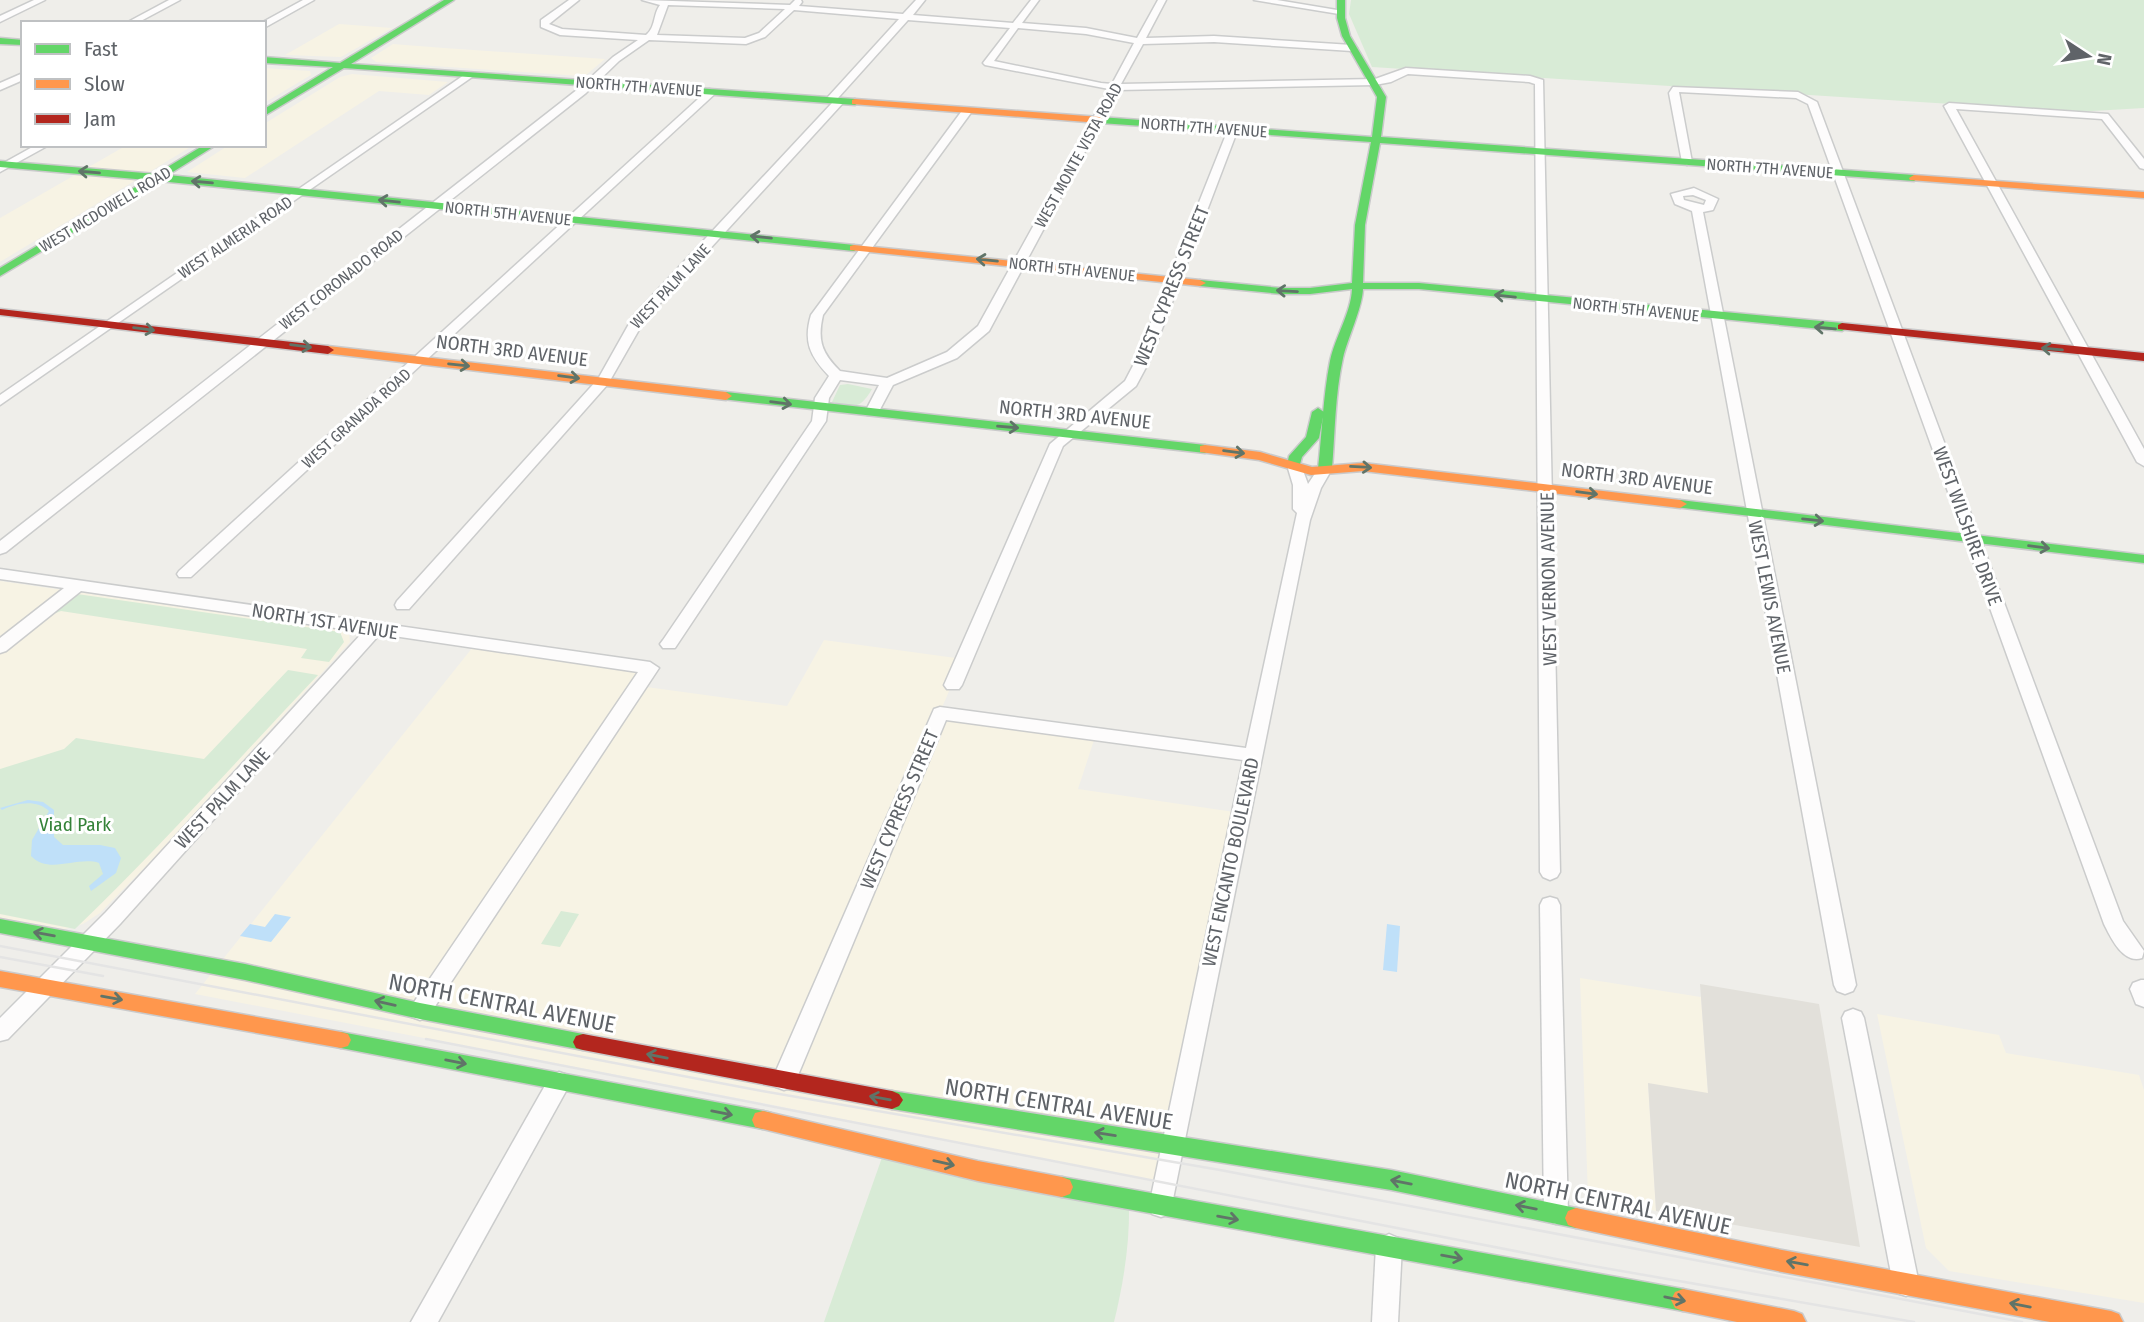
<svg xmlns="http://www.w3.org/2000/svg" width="2144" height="1322" viewBox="0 0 2144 1322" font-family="'Fira Sans Condensed',sans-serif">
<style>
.commercial{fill:#f7f3e4}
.education{fill:#e2e0da}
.green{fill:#d8ebd6}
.water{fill:#bfe0f9}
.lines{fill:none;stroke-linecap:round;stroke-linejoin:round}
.street-casing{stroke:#cbcccc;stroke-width:3}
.fast-casing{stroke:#cacacb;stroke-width:3}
.slow-casing{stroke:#cacacb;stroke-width:3}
.jam-casing{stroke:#cacacb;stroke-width:3}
.street{fill:#fdfcfc;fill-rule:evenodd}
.fast{fill:#63d668;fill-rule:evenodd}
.slow{fill:#ff974d;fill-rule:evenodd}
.jam{fill:#b3261e;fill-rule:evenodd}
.tram{stroke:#e4e4e4;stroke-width:2.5}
.oneway{stroke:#607468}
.labels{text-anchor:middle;stroke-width:6;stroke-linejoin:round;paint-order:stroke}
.far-street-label{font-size:16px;fill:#5f6368;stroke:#fff}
.street-label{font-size:19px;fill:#5f6368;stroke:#fff}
.park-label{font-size:19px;fill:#348238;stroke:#fff}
.near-street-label{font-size:23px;fill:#5f6368;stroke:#fff}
</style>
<rect width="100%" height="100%" fill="#efeeea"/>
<g class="commercial">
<polygon points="339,24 392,28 341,57 285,55"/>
<polygon points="393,44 444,48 605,59 586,75 580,76 376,62 371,58"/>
<polygon points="264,68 310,71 311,75 264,103"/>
<polygon points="352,74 448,82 429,95 379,91 245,178 187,172 229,145 264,145 264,124 340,77"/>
<polygon points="127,145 194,145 0,262 0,218"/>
<polygon points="0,581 337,629 349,633 350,642 153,859 100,913 83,924 65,929 0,918"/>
<polygon points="824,640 963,659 940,712 1096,734 1078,789 1241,813 1165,1184 768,1104 195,994 477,642 650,668 639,686 787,706"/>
<polygon points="1580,978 1701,997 1708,1094 1648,1084 1656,1211 1588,1196"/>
<polygon points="1877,1014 1999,1035 2006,1053 2139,1075 2144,1090 2144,1303 1949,1271 1926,1248"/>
</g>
<polygon class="education" points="1700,984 1819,1004 1860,1247 1656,1211 1648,1083 1708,1093"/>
<g class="green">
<polygon points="1351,0 2144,0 2144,108 2076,112 1372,67 1349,14"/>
<path d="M848 384 872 389C859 411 855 406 832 402L840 385Z"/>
<polygon points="77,594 340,632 344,642 329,662 301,658 307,649 61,611 43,618"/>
<path d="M288 670 318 675C237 760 160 848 75 929L0 914V769L64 749 76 738 204 759Z"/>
<polygon points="561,911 579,914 560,947 541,944"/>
<path d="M885 1149 1129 1200C1130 1242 1124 1281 1114 1322H824Z"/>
</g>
<g class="water">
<path d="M28 800 43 802 54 810V837L63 845H100L115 848 121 858 116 873 91 891 89 886 103 874 99 863C77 856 49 875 31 856L32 840 49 811C36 799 17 803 2 810L0 808Z"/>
<polygon points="275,914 291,917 271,942 240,936 250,924 265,927"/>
<polygon points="1387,924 1400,926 1397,972 1383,970"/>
</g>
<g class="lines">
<g class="street-casing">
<g id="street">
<polygon points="34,0 45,0 0,22 0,16"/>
<polygon points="169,0 180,0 137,23 126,23"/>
<polygon points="303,0 314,0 264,28 264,23 261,23"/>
<path d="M569 0H579L549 24 562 29 646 35C656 27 653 14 660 5L642 0 790 5 795 0H801L802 2 799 6 903 14 916 0H925L913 15 1013 23 1031 0H1039L1022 23 1086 28 1137 38 1158 0H1166L1146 38 1214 36 1352 45 1357 48 1352 51 1214 42 1143 44 1121 84 1375 79 1406 68 1530 76 1543 80 1560 872 1557 877 1550 880 1543 877 1540 872 1535 84 1529 82 1408 74 1391 82 1375 85 1118 90 989 331 957 358 893 385 877 415H867L865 412 879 385 840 380 829 398 826 421 675 648H663L660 644 663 640 812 421 815 398 829 376C810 356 803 342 811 315L964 108 973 110 823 315C817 341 822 353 840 371L887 378 947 352 978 326 1109 89 985 65 983 63 1010 28 908 20 838 98 843 99V103L644 321 608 384 409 609H397L395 605 397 601 598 379 634 315 832 103 827 102V98L899 19 794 10 765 37 746 44 649 40 619 61 586 93 6 552 0 554V541L578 89 613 57 638 40 560 35 541 27V20ZM668 5 785 9 759 33 745 38 657 35ZM1018 28 1086 34 1134 43 1112 84 1101 83 994 61Z"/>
<polygon points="1254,0 1277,0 1343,11 1339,14"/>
<polygon points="23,73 23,80 0,90 0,83"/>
<polygon points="467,73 475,75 0,405 0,395"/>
<path d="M1673 87 1798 92 1817 102 2123 921 2144 951 2142 958C2123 964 2111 938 2104 924L1808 104 1796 98 1679 92 1692 162 1687 165 1682 162 1669 93Z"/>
<polygon points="709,89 718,91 191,577 179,577 177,574 179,571"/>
<polygon points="1949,103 2108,114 2144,159 2144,169 2140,168 2102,119 1956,109 2144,449 2144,466 2137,462 1944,106"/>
<polygon points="1229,127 1238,129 1151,358 1136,386 1063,446 962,685 959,689 947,689 944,685 1050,444 1125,381 1137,358"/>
<polygon points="36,145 49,145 0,172 0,165"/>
<path d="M1694 188 1718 199 1713 210 1703 212 1856 985 1853 991 1845 994 1837 991 1834 985 1692 211 1675 204 1671 194ZM1693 195 1706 200 1704 205 1684 200 1683 196Z"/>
<polygon points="1294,461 1301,465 1308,484 1320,466 1325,465 1332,469 1321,488 1310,520 1170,1214 1161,1217 1152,1214 1149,1206 1243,760 946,720 796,1080 792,1087 784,1090 776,1087 772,1080 934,709 940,707 1246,748 1297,513 1293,509 1293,485 1287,465"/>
<polygon points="0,569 650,662 659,668 428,1017 420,1020 412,1017 409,1011 412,1005 638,672 380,634 120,924 8,1039 0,1041 0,1018 106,912 363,632 81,591 6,651 0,653 0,638 64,588 0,579"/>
<polygon points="1550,897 1557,899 1560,905 1568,1213 1565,1221 1556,1224 1547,1221 1544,1213 1540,905 1543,899"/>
<polygon points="2141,980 2144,980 2144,1007 2136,1004 2130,989 2133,983"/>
<polygon points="1853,1009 1861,1012 1864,1018 1919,1284 1915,1293 1906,1296 1897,1293 1893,1284 1842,1018 1845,1012"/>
<polygon points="559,1072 567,1075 571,1082 438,1322 411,1322 551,1075"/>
<polygon points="1389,1234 1398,1238 1402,1246 1398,1322 1372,1322 1376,1246 1380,1238"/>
</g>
</g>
<g class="fast-casing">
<g id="fast">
<polygon points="444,0 454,0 351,64 855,99 860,102 855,105 344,68 264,116 264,109 333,67 264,63 264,57 340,63"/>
<path d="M1337 0H1345V18L1350 36 1386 97 1381 137 1914 175 1919 178 1914 181 1380 143 1365 225 1363 283H1419L1842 323 1848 327 1842 331 1419 289H1363C1362 309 1348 337 1343 358 1335 394 1335 433 1332 469L1330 472H1320L1318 469C1322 434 1323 396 1330 361 1335 337 1351 313 1352 289L1310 294H1281L1200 286 1194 283 1200 280 1281 288H1310L1352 283 1355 225 1371 142 1100 123 1095 120 1100 117 1372 137 1377 97 1342 36 1337 18Z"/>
<polygon points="0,38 23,40 23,45 0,44"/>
<polygon points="204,145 216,145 168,175 854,245 859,248 854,251 159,181 0,276 0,268 147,180 0,167 0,161 156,174"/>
<polygon points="726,392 1205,445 1212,449 1205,453 722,399 720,396"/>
<polygon points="1318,408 1324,412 1319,438 1302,457 1299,468 1289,468 1287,465 1289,456 1306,437 1312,412"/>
<polygon points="1680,500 2144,555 2144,563 1675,507 1673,504"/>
<polygon points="0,919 245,964 420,1003 583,1034 590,1036 593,1042 590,1048 583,1050 420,1019 245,980 0,933"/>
<polygon points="341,1032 763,1111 771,1113 774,1120 771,1127 763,1129 341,1048 334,1046 331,1040 334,1034"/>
<polygon points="892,1091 1391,1170 1576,1208 1584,1211 1587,1218 1584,1225 1576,1228 1391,1190 892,1109 885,1106 881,1100 885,1094"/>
<polygon points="1062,1177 1683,1289 1691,1292 1695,1300 1691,1308 1683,1311 1062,1197 1054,1194 1051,1187 1054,1180"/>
</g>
</g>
<g class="slow-casing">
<g id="slow">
<polygon points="855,99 1100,117 1105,120 1100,123 852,104 852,100"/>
<polygon points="1914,175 2144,192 2144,198 1910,180 1909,178"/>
<polygon points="854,245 1200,280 1206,283 1200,286 850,250 850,246"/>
<polygon points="328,346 726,392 732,396 726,400 324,353 324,347"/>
<polygon points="1205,445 1260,452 1312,467 1363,463 1680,500 1687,504 1680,508 1363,471 1311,475 1259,460 1200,452 1200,446"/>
<polygon points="0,971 341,1032 348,1034 351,1040 348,1046 341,1048 0,987"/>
<polygon points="763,1111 978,1161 1062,1177 1070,1180 1073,1187 1070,1194 1062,1197 978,1181 763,1129 755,1127 752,1120 755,1113"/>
<polygon points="1576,1208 1782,1250 2111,1311 2119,1314 2123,1322 2050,1322 1782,1272 1576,1228 1568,1225 1565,1218 1568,1211"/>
<polygon points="1683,1289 1794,1311 1802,1314 1806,1322 1737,1322 1683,1311 1675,1308 1671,1300 1675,1292"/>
</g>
</g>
<g class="jam-casing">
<g id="jam">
<polygon points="0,309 328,346 334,350 328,354 0,315"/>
<polygon points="1842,323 2144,353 2144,361 1838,329 1838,325"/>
<polygon points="583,1034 892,1091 899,1094 903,1100 899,1106 892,1109 583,1050 576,1048 573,1042 576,1036"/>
</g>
</g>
<use href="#street" class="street"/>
<use href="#fast" class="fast"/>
<use href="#slow" class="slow"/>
<use href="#jam" class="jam"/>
<g class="tram">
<polyline points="0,946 762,1091 1220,1170 2022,1322"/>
<polyline points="0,957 103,976"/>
<polyline points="426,1039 1587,1265 1914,1322"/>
</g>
</g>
<defs><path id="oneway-shaft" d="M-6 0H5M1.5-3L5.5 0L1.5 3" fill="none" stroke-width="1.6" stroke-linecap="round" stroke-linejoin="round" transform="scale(1.75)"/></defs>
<g class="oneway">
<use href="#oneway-shaft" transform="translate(89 172) rotate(-175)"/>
<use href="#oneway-shaft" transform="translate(202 182) rotate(-175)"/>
<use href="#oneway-shaft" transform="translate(389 201) rotate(-174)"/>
<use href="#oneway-shaft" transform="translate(761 237) rotate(-174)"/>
<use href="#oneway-shaft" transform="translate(987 260) rotate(-174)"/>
<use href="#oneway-shaft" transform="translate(1287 291) rotate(-177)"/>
<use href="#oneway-shaft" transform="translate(1505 296) rotate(-174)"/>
<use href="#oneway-shaft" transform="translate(1825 328) rotate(-175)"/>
<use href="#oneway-shaft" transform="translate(144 329) rotate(7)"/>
<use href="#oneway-shaft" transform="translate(301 346) rotate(7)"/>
<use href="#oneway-shaft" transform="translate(2052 349) rotate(-175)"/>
<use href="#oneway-shaft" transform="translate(459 365) rotate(6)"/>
<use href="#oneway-shaft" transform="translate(569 377) rotate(7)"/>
<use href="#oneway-shaft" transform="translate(781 403) rotate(7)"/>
<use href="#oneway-shaft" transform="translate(1008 427) rotate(5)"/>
<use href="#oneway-shaft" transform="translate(1234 452) rotate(7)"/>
<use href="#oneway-shaft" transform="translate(1361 467) rotate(3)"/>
<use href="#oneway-shaft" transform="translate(1587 493) rotate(8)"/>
<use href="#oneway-shaft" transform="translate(1813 520) rotate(6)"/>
<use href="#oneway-shaft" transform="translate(2039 547) rotate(7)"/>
<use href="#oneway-shaft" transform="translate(44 934) rotate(-170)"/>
<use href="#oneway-shaft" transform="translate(112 998) rotate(10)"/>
<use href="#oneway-shaft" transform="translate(385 1003) rotate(-167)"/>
<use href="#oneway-shaft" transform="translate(657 1056) rotate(-169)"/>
<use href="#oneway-shaft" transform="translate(456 1062) rotate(11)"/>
<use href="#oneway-shaft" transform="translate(880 1098) rotate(-170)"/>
<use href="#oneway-shaft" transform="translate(722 1113) rotate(11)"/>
<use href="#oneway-shaft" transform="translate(1105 1134) rotate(-171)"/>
<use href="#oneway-shaft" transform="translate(944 1163) rotate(13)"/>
<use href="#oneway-shaft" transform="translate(1401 1182) rotate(-169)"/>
<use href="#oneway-shaft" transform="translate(1526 1207) rotate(-169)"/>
<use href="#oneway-shaft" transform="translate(1228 1218) rotate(10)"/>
<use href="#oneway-shaft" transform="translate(1452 1257) rotate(10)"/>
<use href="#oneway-shaft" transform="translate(1797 1263) rotate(-170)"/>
<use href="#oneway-shaft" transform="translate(1675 1299) rotate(12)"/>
<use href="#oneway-shaft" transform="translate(2020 1305) rotate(-169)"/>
</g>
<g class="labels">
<g class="far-street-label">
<text transform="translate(639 86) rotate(4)" y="6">NORTH 7TH AVENUE</text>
<text transform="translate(1204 127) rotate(4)" y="6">NORTH 7TH AVENUE</text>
<text transform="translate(1078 155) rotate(-61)" y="6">WEST MONTE VISTA ROAD</text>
<text transform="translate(1770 168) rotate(4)" y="6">NORTH 7TH AVENUE</text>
<text transform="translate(105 209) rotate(-31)" y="6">WEST MCDOWELL ROAD</text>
<text transform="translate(508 213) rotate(6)" y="6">NORTH 5TH AVENUE</text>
<text transform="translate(235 237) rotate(-34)" y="6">WEST ALMERIA ROAD</text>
<text transform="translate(1072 269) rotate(6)" y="6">NORTH 5TH AVENUE</text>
<text transform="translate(341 279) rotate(-38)" y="6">WEST CORONADO ROAD</text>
<text transform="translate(670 286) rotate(-47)" y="6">WEST PALM LANE</text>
<text transform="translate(1636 309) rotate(6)" y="6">NORTH 5TH AVENUE</text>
<text transform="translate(356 418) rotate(-42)" y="6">WEST GRANADA ROAD</text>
</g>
<g class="street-label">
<text transform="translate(1171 286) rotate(-68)" y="7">WEST CYPRESS STREET</text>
<text transform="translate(512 350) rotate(7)" y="7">NORTH 3RD AVENUE</text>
<text transform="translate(1075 414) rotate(6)" y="7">NORTH 3RD AVENUE</text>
<text transform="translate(1637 478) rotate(7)" y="7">NORTH 3RD AVENUE</text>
<text transform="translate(1968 526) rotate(70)" y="7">WEST WILSHIRE DRIVE</text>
<text transform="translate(1548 579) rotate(-91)" y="7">WEST VERNON AVENUE</text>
<text transform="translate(1770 597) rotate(79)" y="7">WEST LEWIS AVENUE</text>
<text transform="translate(325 621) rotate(9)" y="7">NORTH 1ST AVENUE</text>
<text transform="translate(222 798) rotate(-47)" y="7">WEST PALM LANE</text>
<text transform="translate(899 809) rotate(-67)" y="7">WEST CYPRESS STREET</text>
<text transform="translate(1230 862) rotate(-78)" y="7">WEST ENCANTO BOULEVARD</text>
</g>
<g class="park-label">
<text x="75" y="831">Viad Park</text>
</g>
<g class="near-street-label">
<text transform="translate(502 1003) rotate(11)" y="8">NORTH CENTRAL AVENUE</text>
<text transform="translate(1059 1104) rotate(9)" y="8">NORTH CENTRAL AVENUE</text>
<text transform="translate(1618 1203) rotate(12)" y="8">NORTH CENTRAL AVENUE</text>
</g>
</g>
<rect x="21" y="21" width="245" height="126" fill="#ffffff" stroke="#bfc1c3" stroke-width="2"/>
<rect x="35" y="44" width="35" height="10" fill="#63d668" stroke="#bfc1c3" stroke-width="2"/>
<text x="84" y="56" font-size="21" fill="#5f6368">Fast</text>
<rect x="35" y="79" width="35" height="10" fill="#ff974d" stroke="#bfc1c3" stroke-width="2"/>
<text x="84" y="91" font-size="21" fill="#5f6368">Slow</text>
<rect x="35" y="114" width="35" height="10" fill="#b3261e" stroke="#bfc1c3" stroke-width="2"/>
<text x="84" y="126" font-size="21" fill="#5f6368">Jam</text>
<g transform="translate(2088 56) rotate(102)" stroke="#ffffff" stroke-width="5" paint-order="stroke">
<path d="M0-5L12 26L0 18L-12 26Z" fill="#5f6368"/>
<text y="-10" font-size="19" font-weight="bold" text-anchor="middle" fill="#5f6368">N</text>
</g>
</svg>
